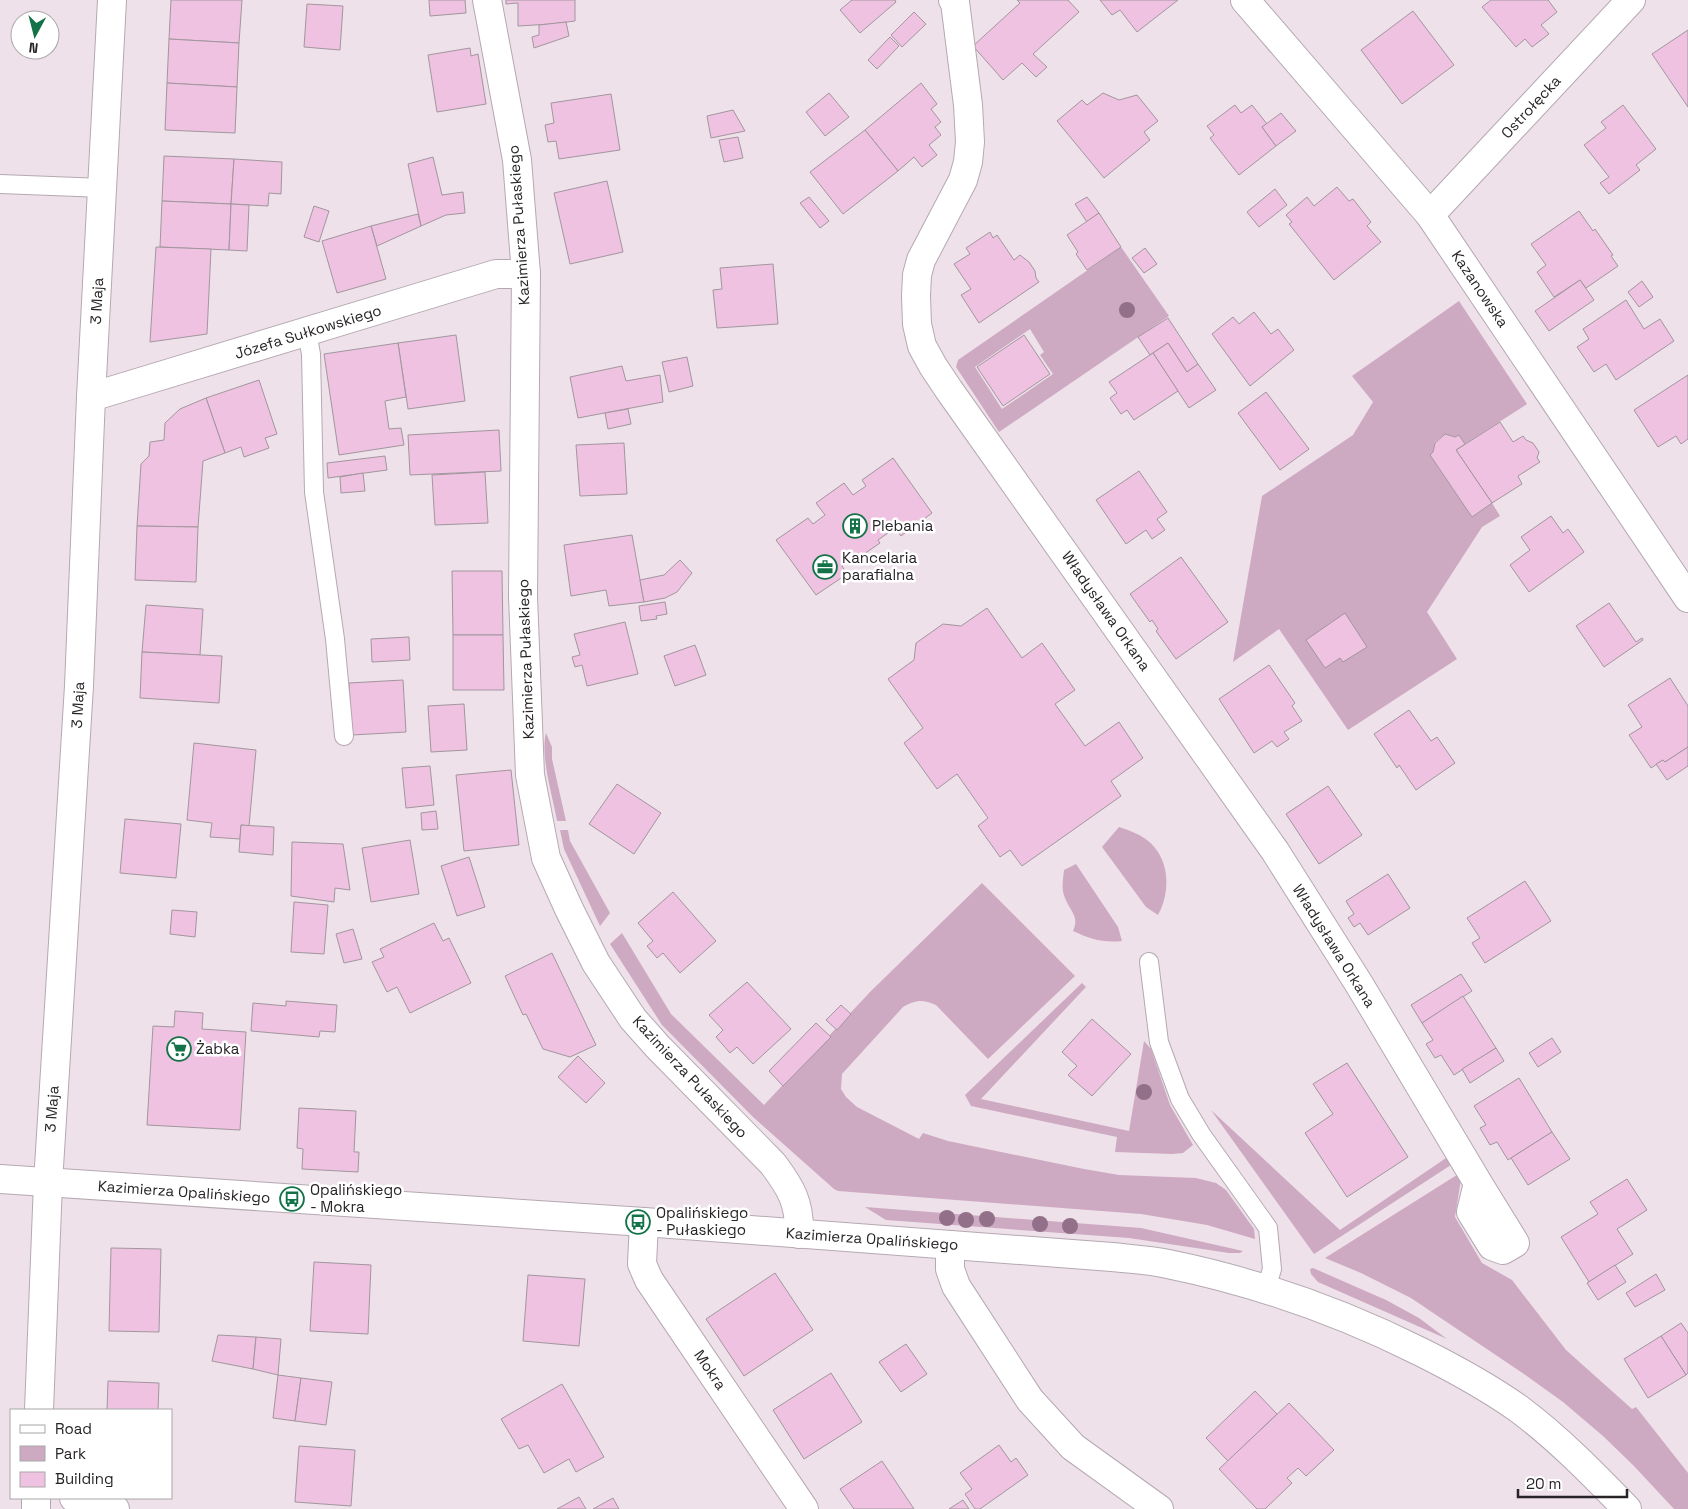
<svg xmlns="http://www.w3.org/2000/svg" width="1688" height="1509" viewBox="0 0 1688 1509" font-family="'Space Grotesk',sans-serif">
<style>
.green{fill:#cea9c2;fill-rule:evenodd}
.building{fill:#eec2e0;stroke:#a2969e}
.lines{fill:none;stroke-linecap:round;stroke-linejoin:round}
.service-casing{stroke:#b5a9b1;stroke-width:20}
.minor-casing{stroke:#b5a9b1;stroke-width:30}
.tertiary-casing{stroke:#b5a9b1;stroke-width:30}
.secondary-casing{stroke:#b5a9b1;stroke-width:30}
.service{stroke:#fff;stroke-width:18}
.minor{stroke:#fff;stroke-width:28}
.tertiary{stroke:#fff;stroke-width:28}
.secondary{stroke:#fff;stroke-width:28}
.tree{fill:#927089}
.labels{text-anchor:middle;stroke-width:5;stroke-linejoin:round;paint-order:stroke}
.street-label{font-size:15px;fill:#272326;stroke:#fff}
.poi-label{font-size:15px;fill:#272326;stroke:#fff;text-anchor:start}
</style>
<rect width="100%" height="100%" fill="#eee1ea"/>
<g class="green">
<path d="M1121 247 1169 316 999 432 956 367 958 360ZM1030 329 1044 352 1040 355 1053 374 1002 409 975 367Z"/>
<polygon points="1459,301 1527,404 1465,444 1459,435 1455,437 1445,434 1435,442 1433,452 1430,455 1472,517 1492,503 1500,516 1482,527 1427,612 1457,659 1348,730 1279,629 1233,662 1262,496 1353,435 1373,402 1352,376"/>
<path d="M546 733 552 747V759L566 821H557C553 797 540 756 546 733Z"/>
<path d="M1119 827C1129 830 1139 834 1147 840 1170 858 1171 891 1158 915L1146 907 1102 847Z"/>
<polygon points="560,830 568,830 570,841 610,913 600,926 564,849"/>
<path d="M1076 864 1118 927 1122 941C1103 943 1090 939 1073 931 1080 917 1070 911 1065 898 1061 889 1063 880 1064 870Z"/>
<path d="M982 883 1075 976 988 1059 936 1005C922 999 916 1000 903 1007L842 1074 841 1089 846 1097 857 1107 919 1139 923 1133 948 1141 1084 1169 1119 1175 1196 1178 1216 1183 1226 1190 1254 1229 1255 1239 1207 1225 1141 1214 838 1191 834 1189 753 1117 662 1025 610 944 622 933 671 1014 764 1105 871 991Z"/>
<polygon points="1082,983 1086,987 981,1099 1129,1131 1144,1041 1151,1049 1170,1105 1193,1145 1183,1153 1172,1154 1115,1152 1117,1137 971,1106 965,1095"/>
<polygon points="1211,1110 1340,1230 1449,1156 1454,1163 1314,1254"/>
<polygon points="1460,1173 1461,1179 1455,1217 1482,1263 1512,1280 1566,1350 1632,1409 1636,1407 1688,1473 1688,1509 1674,1509 1634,1466 1603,1436 1563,1402 1524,1374 1411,1298 1361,1273 1325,1258"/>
<polygon points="865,1207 1141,1228 1243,1251 1240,1253 1229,1253 1129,1238 886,1220"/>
<polygon points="1313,1268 1386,1300 1419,1318 1447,1339 1318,1282 1311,1274 1310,1269"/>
</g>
<g class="building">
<polygon points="171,0 242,0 239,43 169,39"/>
<polygon points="429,0 465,0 466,13 430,16"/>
<polygon points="506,0 575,0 575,21 551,24 518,26 518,3 506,4"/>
<polygon points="852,0 895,0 896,2 860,33 840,10"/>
<polygon points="1017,0 1068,0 1079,12 1033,54 1047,67 1036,77 1022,63 1003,80 973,46 1020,3"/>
<polygon points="1100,0 1178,0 1137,32 1120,10 1112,15"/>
<polygon points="1491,0 1548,0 1557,12 1541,25 1549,34 1532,47 1525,39 1516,47 1482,7"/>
<polygon points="307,4 343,6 340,50 304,47"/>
<polygon points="1413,11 1454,65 1402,104 1361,50"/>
<polygon points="914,12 926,24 902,47 891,35"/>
<polygon points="566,22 569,36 534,48 532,37 539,35 539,25"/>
<polygon points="1688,30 1688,107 1652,54"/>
<polygon points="890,37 899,46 877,69 868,60"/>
<polygon points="169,39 239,43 237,87 167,83"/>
<polygon points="470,48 471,56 478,54 486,104 437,112 428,55"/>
<polygon points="167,83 237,87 235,133 165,130"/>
<polygon points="921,83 937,104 931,109 941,122 935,127 941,135 929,145 937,155 922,167 914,157 898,171 865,130"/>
<polygon points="829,93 849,117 825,136 806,112"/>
<polygon points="1103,93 1119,100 1137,95 1158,121 1144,132 1150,140 1104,178 1057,121 1082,100 1087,105"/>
<polygon points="611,94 620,150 559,159 556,141 548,142 545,125 554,123 551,103"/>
<polygon points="1235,105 1241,113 1252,105 1267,124 1262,127 1276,146 1239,175 1210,138 1214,135 1207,126"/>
<polygon points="1623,105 1656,149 1636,165 1640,170 1609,194 1600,183 1609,177 1584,145 1606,128 1601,122"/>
<polygon points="733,110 745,131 711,138 707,116"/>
<polygon points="1281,113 1296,131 1276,146 1262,127"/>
<polygon points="865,130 898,171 843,214 810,172"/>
<polygon points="738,137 743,158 724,162 719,140"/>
<polygon points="164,156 234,159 231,204 162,201"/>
<polygon points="433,157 442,195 463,192 465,213 446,215 421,226 408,164"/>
<polygon points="234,159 282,162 281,194 269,193 268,206 231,204"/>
<polygon points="607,181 623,252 570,264 554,193"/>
<polygon points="1337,187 1349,201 1353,199 1371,222 1367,226 1381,242 1334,280 1289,224 1292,222 1286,215 1307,197 1314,206"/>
<polygon points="1275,189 1287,205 1259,227 1247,212"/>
<polygon points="809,197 829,221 820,228 800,203"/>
<polygon points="1087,197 1099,213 1087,222 1075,204"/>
<polygon points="162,201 231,204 229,250 160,247"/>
<polygon points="231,204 249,205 247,251 229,250"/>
<polygon points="314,206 329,211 319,242 304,237"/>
<polygon points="1579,211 1593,231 1595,229 1613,255 1611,256 1618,266 1586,288 1580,280 1554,297 1537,272 1546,265 1531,244"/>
<polygon points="1099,213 1121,247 1087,270 1076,254 1078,252 1067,235"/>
<polygon points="418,214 421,226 377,246 371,226"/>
<polygon points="371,226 386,279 337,293 322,241"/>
<polygon points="990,232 993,238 997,235 1014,260 1020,255 1029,262 1035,271 1036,278 1039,282 979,323 961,295 971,289 954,264 970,254 966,248"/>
<polygon points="156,247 211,249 207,334 150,342"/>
<polygon points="1145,248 1157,264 1144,273 1132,258"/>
<polygon points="773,264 778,324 717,328 713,290 722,289 720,268"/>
<polygon points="1580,280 1594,300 1549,331 1535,311"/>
<polygon points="1642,281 1653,297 1639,307 1628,292"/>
<polygon points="1626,300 1644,329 1660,319 1674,341 1616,380 1606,364 1594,372 1577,347 1589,339 1583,329"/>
<polygon points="1254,312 1271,334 1278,329 1294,350 1250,386 1212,334 1233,317 1239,324"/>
<polygon points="1168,318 1198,364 1187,372 1168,343 1150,355 1138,337"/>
<polygon points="456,335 465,401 408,409 398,343"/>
<polygon points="1024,335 1050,374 1003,406 977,367"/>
<polygon points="398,343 406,397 385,401 389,429 401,428 404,445 339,455 324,354"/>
<polygon points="1168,343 1187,372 1198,364 1216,390 1189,408 1153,353"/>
<polygon points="1153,353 1178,391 1134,420 1127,410 1121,414 1110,398 1117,393 1109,382"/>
<polygon points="687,357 693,386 669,392 662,362"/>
<polygon points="622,366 626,381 660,375 663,402 578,418 570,377"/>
<polygon points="1688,375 1688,439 1681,444 1676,436 1658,447 1634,410"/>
<polygon points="259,380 277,434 265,438 269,448 244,457 241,447 225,453 206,398"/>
<polygon points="1266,392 1309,449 1280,470 1238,413"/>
<polygon points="206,398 225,453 203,461 198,527 137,526 141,464 149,456 150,442 164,440 165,423 180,409"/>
<polygon points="628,409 631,424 608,429 605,413"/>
<polygon points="1500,422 1513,442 1523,436 1526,440 1533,443 1539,452 1537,458 1540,462 1518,476 1522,484 1492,503 1456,450"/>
<polygon points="499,430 501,471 410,475 408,435"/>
<polygon points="1445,434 1455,437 1459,435 1465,444 1456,450 1492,503 1472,517 1430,455 1433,452 1435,443"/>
<polygon points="624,443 627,494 580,496 576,445"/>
<polygon points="385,456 387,470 328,478 327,463"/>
<polygon points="893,458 932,513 901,536 895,528 878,540 880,543 861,556 859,553 842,566 847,574 816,595 776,540 808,518 813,524 825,515 816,503 844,483 853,495 866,486 862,480"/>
<polygon points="1139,471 1167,512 1157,519 1165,530 1152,539 1146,530 1126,544 1096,500"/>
<polygon points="485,472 488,523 435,525 432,475"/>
<polygon points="363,473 365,491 341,493 340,477"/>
<polygon points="1551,516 1563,533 1568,529 1584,552 1529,592 1510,565 1530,550 1521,537"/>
<polygon points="137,526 198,527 196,582 135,580"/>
<polygon points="632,535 644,602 609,606 606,590 571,596 564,545"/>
<polygon points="1181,557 1228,622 1176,659 1156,631 1158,629 1152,620 1150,622 1130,594"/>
<polygon points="680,560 692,573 677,592 665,598 644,602 640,580 664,575"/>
<polygon points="452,571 502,571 503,635 453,635"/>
<polygon points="665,602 667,614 656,616 657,619 641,621 639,606"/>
<polygon points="1609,603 1636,642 1642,638 1643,640 1604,667 1576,626"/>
<polygon points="146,605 203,609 200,655 142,652"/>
<polygon points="987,608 1022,658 1042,643 1075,690 1055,704 1085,746 1119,722 1143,758 1111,781 1121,796 1022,866 1010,850 1000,857 978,826 988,818 957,774 937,789 904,743 923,728 888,679 914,660 916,643 943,624 961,626"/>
<polygon points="1345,613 1367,647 1343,662 1340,658 1325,668 1306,640"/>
<polygon points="625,622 638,674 587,686 582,665 575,667 572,657 580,655 574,634"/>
<polygon points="453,635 503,635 504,690 453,690"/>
<polygon points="409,637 410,660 372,662 371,639"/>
<polygon points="695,645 706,675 675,686 664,656"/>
<polygon points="142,652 222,656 219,703 140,698"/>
<polygon points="1269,665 1295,703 1292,706 1302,721 1284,732 1289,739 1277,747 1272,741 1254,753 1219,699"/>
<polygon points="1670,678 1688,706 1688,747 1665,762 1663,760 1651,768 1629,735 1642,727 1628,705"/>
<polygon points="403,680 406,732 352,735 349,683"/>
<polygon points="464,704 467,750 431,752 428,706"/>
<polygon points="1409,710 1431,741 1437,737 1455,763 1416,790 1399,765 1397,768 1374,734"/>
<polygon points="194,743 256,750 249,826 241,825 240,839 210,837 212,823 187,820"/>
<polygon points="1688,747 1688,766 1667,780 1656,764 1663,760 1665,762"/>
<polygon points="430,766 434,805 406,808 402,768"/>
<polygon points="511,770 519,845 464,851 456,775"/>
<polygon points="617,784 661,813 634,854 589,824"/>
<polygon points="1328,786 1362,835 1319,864 1286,814"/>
<polygon points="436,811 438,829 422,830 421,813"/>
<polygon points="125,819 181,824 176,878 120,873"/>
<polygon points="241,825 274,827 273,855 239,852"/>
<polygon points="410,840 419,894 371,902 362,848"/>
<polygon points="292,842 343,844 350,890 335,888 334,902 291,896"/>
<polygon points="469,857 485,907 457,916 441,866"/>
<polygon points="1388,874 1410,908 1368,935 1360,923 1354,927 1348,918 1354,914 1346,901"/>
<polygon points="1525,881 1551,921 1485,963 1472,943 1480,938 1467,918"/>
<polygon points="673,892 716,941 680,973 663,953 657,958 647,946 653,941 638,923"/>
<polygon points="294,902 328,905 324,954 291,952"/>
<polygon points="172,910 197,912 195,937 170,934"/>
<polygon points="434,923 443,941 449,938 471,983 410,1013 397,987 387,992 372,962 384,957 380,949"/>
<polygon points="353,929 362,959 344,963 336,934"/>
<polygon points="552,953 596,1045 570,1057 543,1049 526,1014 523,1015 505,976"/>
<polygon points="1461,974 1472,991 1422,1023 1411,1005"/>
<polygon points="747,982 791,1029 753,1064 737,1047 730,1053 716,1037 723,1030 709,1015"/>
<polygon points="1463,996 1496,1048 1454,1075 1441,1055 1435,1058 1426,1044 1433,1040 1422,1023"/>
<polygon points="286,1001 337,1005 335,1032 320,1031 319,1037 251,1031 253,1003 286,1006"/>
<polygon points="841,1005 851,1014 837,1030 826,1020"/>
<polygon points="175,1011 203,1013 202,1029 246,1032 240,1130 147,1125 153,1026 174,1027"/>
<polygon points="1092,1019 1131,1054 1092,1096 1068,1075 1077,1066 1062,1052"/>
<polygon points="816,1023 831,1037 783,1086 769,1071"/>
<polygon points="1552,1038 1561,1052 1538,1067 1529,1053"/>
<polygon points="1496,1048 1504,1061 1470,1083 1462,1069"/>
<polygon points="578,1056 605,1083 586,1103 558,1077"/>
<polygon points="1347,1063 1408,1157 1347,1197 1305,1133 1333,1114 1313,1084"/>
<polygon points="1519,1078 1552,1132 1508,1160 1497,1142 1490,1145 1480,1128 1486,1125 1474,1106"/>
<polygon points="299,1108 356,1111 354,1152 359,1152 358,1172 302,1169 303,1149 297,1148"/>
<polygon points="1552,1132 1570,1159 1528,1185 1511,1158"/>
<polygon points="1627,1179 1647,1210 1617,1229 1633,1254 1589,1282 1561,1237 1598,1214 1590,1202"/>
<polygon points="111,1248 161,1249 159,1332 109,1331"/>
<polygon points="314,1262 371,1265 368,1334 310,1331"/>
<polygon points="1615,1265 1626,1282 1598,1300 1587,1283"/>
<polygon points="775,1273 813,1330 744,1376 706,1319"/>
<polygon points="1656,1274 1665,1290 1635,1307 1626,1293"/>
<polygon points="528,1275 585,1279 579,1346 523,1341"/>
<polygon points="1681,1323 1688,1333 1688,1373 1686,1375 1661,1336"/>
<polygon points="218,1335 256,1337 253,1369 212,1361"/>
<polygon points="1661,1336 1686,1375 1648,1398 1624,1359"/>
<polygon points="256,1337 281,1339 278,1375 253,1369"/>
<polygon points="906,1344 927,1374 901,1392 879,1362"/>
<polygon points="831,1373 862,1422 804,1459 773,1410"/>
<polygon points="278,1375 301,1378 295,1421 273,1418"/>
<polygon points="301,1378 332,1382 326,1425 295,1421"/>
<polygon points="108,1381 159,1383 158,1410 107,1410"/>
<polygon points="562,1384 604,1457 576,1472 569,1459 544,1473 528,1445 519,1449 501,1419"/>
<polygon points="1255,1391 1277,1414 1228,1461 1206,1438"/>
<polygon points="1289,1403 1334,1450 1306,1476 1298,1468 1287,1478 1292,1483 1265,1509 1257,1509 1219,1469"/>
<polygon points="999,1445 1011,1462 1016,1458 1028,1475 980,1509 975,1509 965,1494 972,1489 960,1473"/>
<polygon points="299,1446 355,1450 351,1506 295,1502"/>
<polygon points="882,1461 914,1509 854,1509 840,1489"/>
<polygon points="579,1497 586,1509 557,1509"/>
<polygon points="613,1498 619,1509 593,1509"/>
<polygon points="963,1500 969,1509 949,1509"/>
</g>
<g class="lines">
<g class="service-casing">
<g id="service">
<polyline points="0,184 103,188"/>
<polyline points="307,332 311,354 314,492 335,639 344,736"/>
<polyline points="1149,962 1159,1042 1180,1099 1201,1134 1268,1228 1272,1269 1266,1289"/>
</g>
</g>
<g class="minor-casing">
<g id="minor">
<path d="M487 0 517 160 526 274 523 596 530 775 546 858 569 909 596 963 633 1019 658 1047 773 1164C791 1188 800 1203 799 1234"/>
<polyline points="953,0 955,2 968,105 970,142 968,162 963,180 921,260 917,275 916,296 917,324 922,346 933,366 949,390 1275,851 1359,984 1478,1183 1471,1212 1492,1246 1503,1250 1515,1243 1478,1183"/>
<polyline points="1245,0 1430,215 1688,598"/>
<polyline points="1430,215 1631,0"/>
<polyline points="91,397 496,274 526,274"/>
<polyline points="644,1222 642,1264 649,1280 804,1509"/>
<polyline points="950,1245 950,1269 956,1286 1030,1400 1073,1447 1159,1509"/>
<polyline points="74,1498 115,1509"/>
</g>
</g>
<g class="tertiary-casing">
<path id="tertiary" d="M0 1179 644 1222 1112 1257C1131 1259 1150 1260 1168 1264 1256 1282 1341 1312 1421 1352 1455 1369 1488 1387 1519 1409 1559 1439 1593 1474 1627 1509"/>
</g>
<g class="secondary-casing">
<g id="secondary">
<polyline points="39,1410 48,1183 79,686 91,397 112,0"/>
<polyline points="36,1509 36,1498"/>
</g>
</g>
<use href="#service" class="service"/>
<use href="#minor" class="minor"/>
<use href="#tertiary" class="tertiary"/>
<use href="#secondary" class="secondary"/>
</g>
<g class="tree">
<circle cx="1127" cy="310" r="8"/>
<circle cx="1144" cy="1092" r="8"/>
<circle cx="947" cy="1218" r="8"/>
<circle cx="987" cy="1219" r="8"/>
<circle cx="966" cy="1220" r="8"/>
<circle cx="1040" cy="1224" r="8"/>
<circle cx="1070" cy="1226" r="8"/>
</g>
<defs>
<g id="building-ring" transform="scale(1.25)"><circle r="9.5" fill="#fff" stroke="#137247" stroke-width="1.5"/><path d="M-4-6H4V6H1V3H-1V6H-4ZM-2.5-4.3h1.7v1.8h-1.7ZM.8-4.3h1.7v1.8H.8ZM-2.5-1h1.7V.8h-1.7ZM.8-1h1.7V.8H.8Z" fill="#137247"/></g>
<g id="office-ring" transform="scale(1.25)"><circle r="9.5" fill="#fff" stroke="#137247" stroke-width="1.5"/><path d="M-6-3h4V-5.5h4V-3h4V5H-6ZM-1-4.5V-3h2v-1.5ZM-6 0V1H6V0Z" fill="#137247"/></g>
<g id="supermarket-ring" transform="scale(1.25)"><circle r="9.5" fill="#fff" stroke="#137247" stroke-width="1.5"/><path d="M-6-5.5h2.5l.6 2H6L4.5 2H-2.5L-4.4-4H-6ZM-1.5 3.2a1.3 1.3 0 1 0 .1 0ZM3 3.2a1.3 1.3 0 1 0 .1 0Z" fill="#137247"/></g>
<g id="bus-ring" transform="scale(1.25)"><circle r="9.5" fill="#fff" stroke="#137247" stroke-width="1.5"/><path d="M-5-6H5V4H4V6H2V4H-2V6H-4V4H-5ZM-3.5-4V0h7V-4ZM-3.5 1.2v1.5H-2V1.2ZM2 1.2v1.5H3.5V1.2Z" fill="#137247"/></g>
</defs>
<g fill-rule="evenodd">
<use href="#building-ring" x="855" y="526"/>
<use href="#office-ring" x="825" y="567"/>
<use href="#supermarket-ring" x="179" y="1049"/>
<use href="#bus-ring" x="292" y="1199"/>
<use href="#bus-ring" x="638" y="1222"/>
</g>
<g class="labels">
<g class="street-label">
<text transform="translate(1531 107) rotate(-47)" y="5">Ostrołęcka</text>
<text transform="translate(519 225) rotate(-94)" y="5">Kazimierza Pułaskiego</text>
<text transform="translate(1480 289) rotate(56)" y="5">Kazanowska</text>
<text transform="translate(97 301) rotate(-87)" y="5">3 Maja</text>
<text transform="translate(308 332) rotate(-17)" y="5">Józefa Sułkowskiego</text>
<text transform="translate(1106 611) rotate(55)" y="5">Władysława Orkana</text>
<text transform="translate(526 659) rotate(-92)" y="5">Kazimierza Pułaskiego</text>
<text transform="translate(78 705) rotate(-87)" y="5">3 Maja</text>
<text transform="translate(1334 946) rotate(58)" y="5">Władysława Orkana</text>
<text transform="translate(690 1077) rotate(47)" y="5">Kazimierza Pułaskiego</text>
<text transform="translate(52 1109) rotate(-86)" y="5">3 Maja</text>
<text transform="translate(184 1192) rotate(4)" y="5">Kazimierza Opalińskiego</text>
<text transform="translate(872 1239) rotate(4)" y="5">Kazimierza Opalińskiego</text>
<text transform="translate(710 1370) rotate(56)" y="5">Mokra</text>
</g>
<g class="poi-label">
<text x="872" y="531">Plebania</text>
<text x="842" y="563">Kancelaria<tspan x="842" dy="17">parafialna</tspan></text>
<text x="196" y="1054">Żabka</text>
<text x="310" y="1195">Opalińskiego<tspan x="310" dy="17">- Mokra</tspan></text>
<text x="656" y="1218">Opalińskiego<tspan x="656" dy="17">- Pułaskiego</tspan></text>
</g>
</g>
<rect x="10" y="1409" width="162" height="90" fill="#ffffff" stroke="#a9a7a8"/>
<rect x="20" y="1425" width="25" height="8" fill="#ffffff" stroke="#a9a7a8"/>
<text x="55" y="1434" font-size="15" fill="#272326">Road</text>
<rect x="20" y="1446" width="25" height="15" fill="#cea9c2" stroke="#a9a7a8"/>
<text x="55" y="1459" font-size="15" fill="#272326">Park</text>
<rect x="20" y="1472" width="25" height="15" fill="#eec2e0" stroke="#a9a7a8"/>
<text x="55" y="1484" font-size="15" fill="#272326">Building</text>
<g transform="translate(35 35) rotate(187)"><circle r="24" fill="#ffffff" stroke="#a9a7a8"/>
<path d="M0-4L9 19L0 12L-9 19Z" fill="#137247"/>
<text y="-8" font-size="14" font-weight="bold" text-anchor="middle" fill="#272326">N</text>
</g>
<path d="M1518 1489v8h109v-8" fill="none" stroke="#272326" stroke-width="2.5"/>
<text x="1526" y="1489" font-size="15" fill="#272326" stroke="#ffffff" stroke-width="4" paint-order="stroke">20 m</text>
</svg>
